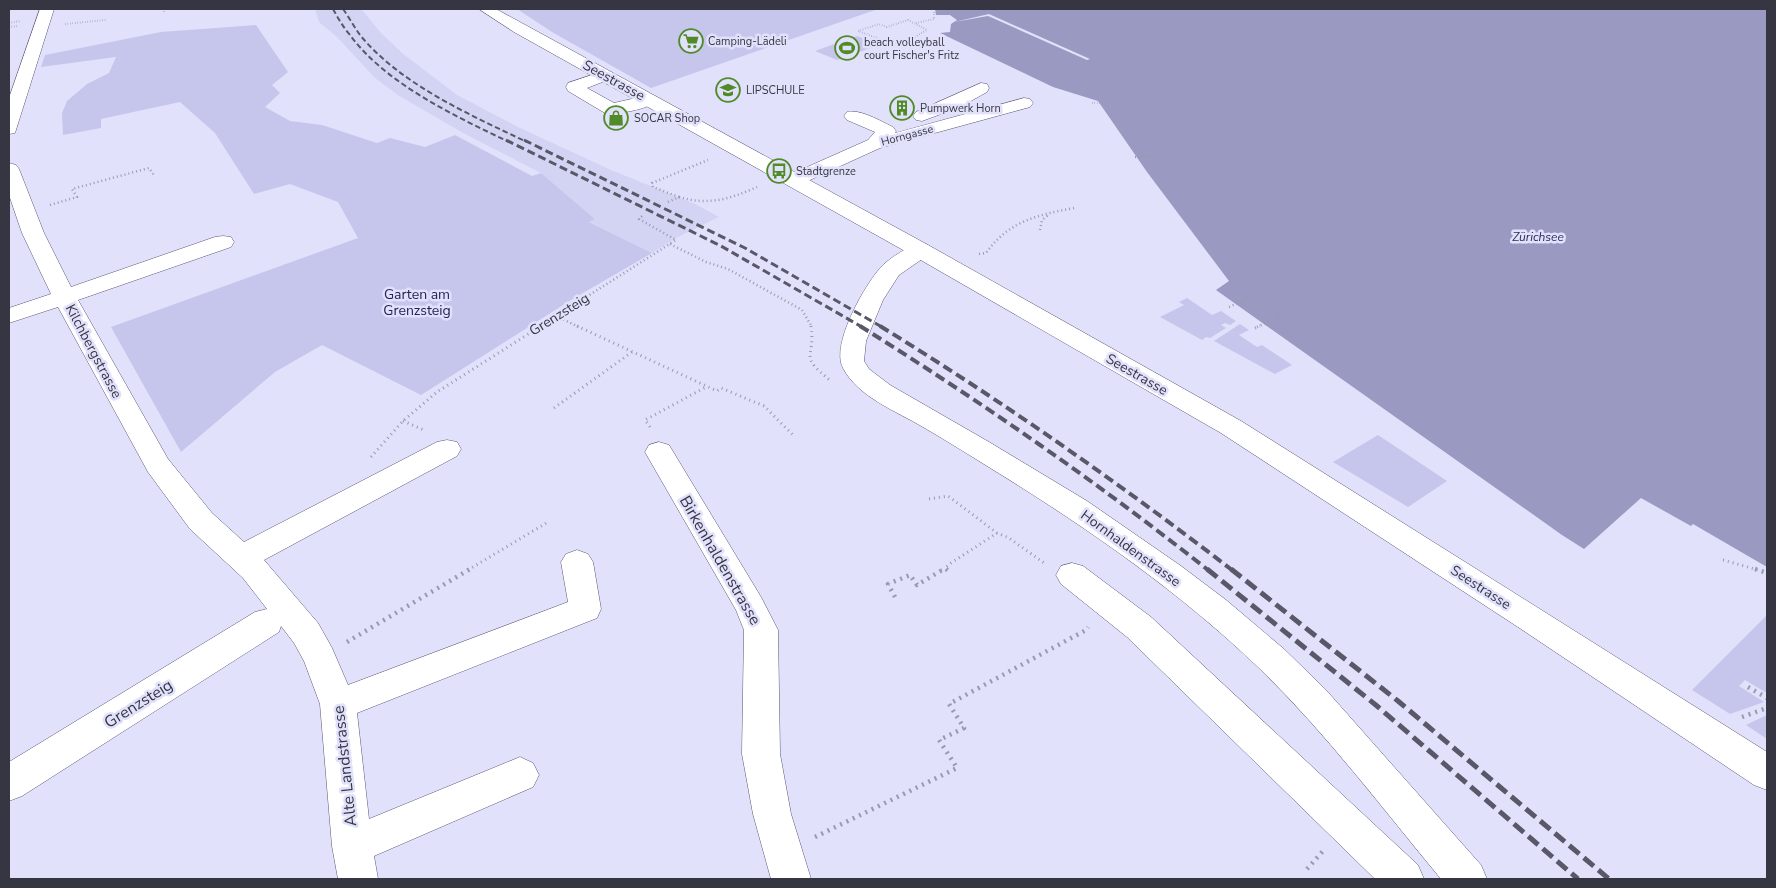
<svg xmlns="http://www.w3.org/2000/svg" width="1776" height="888" viewBox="0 0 1776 888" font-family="'Nunito Sans',sans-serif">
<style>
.built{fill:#d3d3f3}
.green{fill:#c6c6ed}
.water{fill:#9999c1}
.pier{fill:#e1e1fc}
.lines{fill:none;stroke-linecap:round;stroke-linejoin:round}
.minor-casing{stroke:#585874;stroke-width:1}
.major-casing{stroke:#585874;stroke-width:1}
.path-far3{stroke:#9999af;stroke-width:2;stroke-dasharray:0.5 2;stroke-linecap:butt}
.path-far2{stroke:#9999af;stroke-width:2.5;stroke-dasharray:1 3;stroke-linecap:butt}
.path-far1{stroke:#9999af;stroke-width:3;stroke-dasharray:1 4;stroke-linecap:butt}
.path{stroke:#9999af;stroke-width:4.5;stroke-dasharray:2 5;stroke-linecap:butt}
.minor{fill:#fff;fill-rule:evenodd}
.major{fill:#fff;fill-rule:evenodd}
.rail-far3{stroke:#585868;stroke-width:2;stroke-dasharray:5.5 3;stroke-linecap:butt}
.rail-far2{stroke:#585868;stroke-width:3;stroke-dasharray:8 4;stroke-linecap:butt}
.rail-far1{stroke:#585868;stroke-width:4;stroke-dasharray:10 5;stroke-linecap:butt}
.rail{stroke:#585868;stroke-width:5;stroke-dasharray:13 6;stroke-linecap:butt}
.labels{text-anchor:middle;stroke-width:5;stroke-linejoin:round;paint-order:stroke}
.far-poi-label{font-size:11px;fill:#363643;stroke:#e1e1fc;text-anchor:start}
.far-street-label{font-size:11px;fill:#363643;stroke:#e1e1fc}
.far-water-label{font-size:12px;font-style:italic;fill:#2d285b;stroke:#e1e1fc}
.street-label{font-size:14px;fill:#363643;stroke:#e1e1fc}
.park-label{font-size:14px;fill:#282255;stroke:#e1e1fc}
.near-street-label{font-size:16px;fill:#363643;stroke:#e1e1fc}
</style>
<rect width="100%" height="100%" fill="#e1e1fc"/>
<polygon class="built" points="315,9 361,9 381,33 402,53 457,95 518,127 611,170 695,204 719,217 676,238 652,253 588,221 595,219 541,173 463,133 398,95 375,78 336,36 319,22"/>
<g class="green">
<polygon points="517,9 878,9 651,88 552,32"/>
<polygon points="256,25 288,72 272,85 280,93 265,107 290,121 322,125 377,143 390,138 425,147 455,135 532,176 541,173 595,219 589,222 652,253 571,300 421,395 322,345 275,372 181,452 111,327 358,238 338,202 290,184 254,194 215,133 180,102 101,119 101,128 63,135 62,113 67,101 87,84 109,73 116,57 41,67 45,55 161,32"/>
<polygon points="857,36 879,45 837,60 815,51"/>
<polygon points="1187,298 1212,315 1221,311 1236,321 1230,325 1225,323 1221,325 1226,328 1210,338 1206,337 1202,340 1160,317 1184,305 1179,302"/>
<polygon points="1240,324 1249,330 1239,335 1257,347 1262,345 1292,365 1275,374 1214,341"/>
<polygon points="1378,435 1447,481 1408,507 1333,462"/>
<polygon points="1767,615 1767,693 1745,680 1739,686 1764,702 1730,714 1692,690"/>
<polygon points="1767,715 1767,739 1746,725"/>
</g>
<polygon class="water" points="935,9 1767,9 1767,567 1693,524 1691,526 1641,498 1584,549 1562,535 1216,290 1229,281 1147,172 1098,101 1053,87 940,33 950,32 951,24 957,20 950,15 936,15"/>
<polygon class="pier" points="989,14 1090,59 1087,60 988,16 954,22"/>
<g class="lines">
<g class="minor-casing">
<g id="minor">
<polygon points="40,9 54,9 21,114 15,133 9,134 9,98"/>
<path d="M604 71 610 73 612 76 610 79 587 88 614 103 649 95 655 96 657 100C651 109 616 115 605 113L568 91 566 87 568 83Z"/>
<polygon points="981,83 987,84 989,88 987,92 960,107 922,121 916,120 913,116 916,112"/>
<path d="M1024 98 1030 99 1033 103 1030 107 880 148 801 184 794 186 787 184 784 180 787 176 868 140 875 132 847 120 844 116 847 112C861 109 880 121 893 127L896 131 895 133Z"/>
<polygon points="9,163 16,165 19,169 44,233 71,287 215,237 223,236 231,237 234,242 231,247 78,300 168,459 212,513 244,542 437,442 447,440 457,442 461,449 457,456 264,560 318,623 332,648 348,685 568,602 561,562 566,554 577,550 588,554 593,562 601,609 597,618 357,713 369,819 520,757 533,763 539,775 533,787 374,856 378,879 338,879 332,846 320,704 304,661 294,643 281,626 279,632 22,796 9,801 9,762 255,612 267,609 243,578 190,529 148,472 58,307 9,323 9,308 51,294 22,233 9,195"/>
<path d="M920 244 928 245 931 250 928 255 899 275 883 300 866 341 864 361 869 369 890 385 989 442 1087 501 1181 566 1226 600 1284 649 1326 690 1481 865 1487 879H1441C1382 808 1326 733 1260 669 1182 594 1092 531 1000 474 974 458 949 442 923 427 896 411 858 397 843 368 830 345 866 282 883 265 893 256 907 247 920 244Z"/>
<polygon points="659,442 669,445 761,597 778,630 780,754 791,814 811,879 771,879 753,814 742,754 744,630 736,610 645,452 649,445"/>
<polygon points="1072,563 1083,566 1151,617 1418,865 1424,879 1375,879 1127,637 1061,584 1056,575 1061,566"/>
</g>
</g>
<g class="major-casing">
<polygon id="major" points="479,9 496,9 928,245 1241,421 1767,752 1767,790 1754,785 1521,629 1221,433 912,255 514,32"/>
</g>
<g class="path-far3">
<polyline points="164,9 164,13"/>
<polygon points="908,20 927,30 898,46 858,31 879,24 887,27"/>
<polyline points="9,23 20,21"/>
<polyline points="916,23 934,19 934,9"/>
<polyline points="65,24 106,20"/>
<polyline points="9,27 18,26"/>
<polyline points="1092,103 1113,102"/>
</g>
<g class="path-far2">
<polyline points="1135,157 1156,156"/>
<path d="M679 197C708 206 730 199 757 187"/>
<polyline points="668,202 679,197 653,187 652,183 708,160"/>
<polyline points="50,205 77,197 72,189 149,168 154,175"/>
<polyline points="1040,230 1042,220 1047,216 1047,213"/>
<polyline points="670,244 706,262 728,269 802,310 812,327"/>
<path d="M979 254 986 253C1009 221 1037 215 1074 208"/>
<polyline points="1229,307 1249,298"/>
<polyline points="1272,309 1292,320"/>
<polyline points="556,316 579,327"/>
<polyline points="539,327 676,240 639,219 644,214"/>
<polyline points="1257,327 1282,315"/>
</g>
<g class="path-far1">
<polyline points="577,326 717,391 721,388 764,406 794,436"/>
<path d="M811 326C816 360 797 354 831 381"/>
<polyline points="1255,328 1260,326"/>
<polyline points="554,408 632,352"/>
<polyline points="403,421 424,430"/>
<polyline points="650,427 645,420 706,387"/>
<polyline points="371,457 403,421 437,392 541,326"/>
<polyline points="929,499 948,496 997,533 1009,538 1044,563"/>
<polyline points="1723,560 1758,570"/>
<polyline points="468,570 548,522"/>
<polyline points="941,570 945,568"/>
<polyline points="947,570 945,568 951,563 997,533"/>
</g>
<g class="path">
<polyline points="946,569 950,572"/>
<polyline points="1755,569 1767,573"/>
<polyline points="895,597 888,584 910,575 917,585 944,569"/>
<polyline points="347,642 470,569"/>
<polyline points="1748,687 1767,698"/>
<polyline points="1742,717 1767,708"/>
<polyline points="815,837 957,768 939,740 964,728 949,704 1086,630 1088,627"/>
<polyline points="1307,869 1324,850"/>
</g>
<use href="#minor" class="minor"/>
<use href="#major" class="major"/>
<g class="rail-far3">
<path d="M333 9C338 18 343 27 350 35 386 84 455 116 509 142"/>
<path d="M343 9C349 17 354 27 360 35 400 84 470 115 527 142"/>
</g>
<g class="rail-far2">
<polyline points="506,140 721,246 862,327"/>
<polyline points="524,140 745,248 882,327"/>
</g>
<g class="rail-far1">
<path d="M860 326C980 401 1097 482 1208 570"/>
<path d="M880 326C1002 401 1119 483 1232 570"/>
</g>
<g class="rail">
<polyline points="1207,569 1377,706 1578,879"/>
<polyline points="1231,569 1398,701 1609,879"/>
</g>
</g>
<defs>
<g id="supermarket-ring" transform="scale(1.25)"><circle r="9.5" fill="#e1e1fc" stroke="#518b27" stroke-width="1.5"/><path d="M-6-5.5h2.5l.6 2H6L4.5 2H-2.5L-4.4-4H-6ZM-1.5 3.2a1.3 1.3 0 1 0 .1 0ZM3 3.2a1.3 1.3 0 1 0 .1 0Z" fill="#518b27"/></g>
<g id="stadium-ring" transform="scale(1.25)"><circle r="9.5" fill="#e1e1fc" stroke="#518b27" stroke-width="1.5"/><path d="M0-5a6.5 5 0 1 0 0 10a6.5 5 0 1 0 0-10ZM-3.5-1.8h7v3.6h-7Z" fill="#518b27"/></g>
<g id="school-ring" transform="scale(1.25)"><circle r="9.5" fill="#e1e1fc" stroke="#518b27" stroke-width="1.5"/><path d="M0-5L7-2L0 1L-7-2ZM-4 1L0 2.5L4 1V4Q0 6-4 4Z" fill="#518b27"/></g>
<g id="building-ring" transform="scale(1.25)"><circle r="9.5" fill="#e1e1fc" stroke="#518b27" stroke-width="1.5"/><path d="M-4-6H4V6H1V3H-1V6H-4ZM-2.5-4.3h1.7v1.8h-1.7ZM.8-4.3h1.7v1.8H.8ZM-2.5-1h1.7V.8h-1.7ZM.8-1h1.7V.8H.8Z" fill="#518b27"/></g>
<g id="shop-ring" transform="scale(1.25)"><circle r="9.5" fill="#e1e1fc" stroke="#518b27" stroke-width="1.5"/><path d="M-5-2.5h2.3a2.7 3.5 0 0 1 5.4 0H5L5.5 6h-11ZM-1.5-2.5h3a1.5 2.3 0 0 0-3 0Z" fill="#518b27"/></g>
<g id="bus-ring" transform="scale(1.25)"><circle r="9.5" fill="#e1e1fc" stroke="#518b27" stroke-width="1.5"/><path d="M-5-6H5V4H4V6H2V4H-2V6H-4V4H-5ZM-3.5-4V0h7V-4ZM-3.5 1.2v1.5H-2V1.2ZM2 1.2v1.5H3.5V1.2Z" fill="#518b27"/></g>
</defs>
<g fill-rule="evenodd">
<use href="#supermarket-ring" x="691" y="41"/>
<use href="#stadium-ring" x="847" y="48"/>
<use href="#school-ring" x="728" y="90"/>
<use href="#building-ring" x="902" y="108"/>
<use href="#shop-ring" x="616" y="118"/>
<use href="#bus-ring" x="779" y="171"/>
</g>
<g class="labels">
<g class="far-poi-label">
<text x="708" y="45">Camping-Lädeli</text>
<text x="864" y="46">beach volleyball<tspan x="864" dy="13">court Fischer's Fritz</tspan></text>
<text x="746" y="94">LIPSCHULE</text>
<text x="920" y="112">Pumpwerk Horn</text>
<text x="634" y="122">SOCAR Shop</text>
<text x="796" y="175">Stadtgrenze</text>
</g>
<g class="far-street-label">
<text transform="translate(907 135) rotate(-15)" y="4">Horngasse</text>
</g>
<g class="far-water-label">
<text x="1538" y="241">Zürichsee</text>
</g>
<g class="street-label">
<text transform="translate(614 80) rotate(29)" y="5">Seestrasse</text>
<text transform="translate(559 314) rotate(-32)" y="5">Grenzsteig</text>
<text transform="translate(94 351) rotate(62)" y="5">Kilchbergstrasse</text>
<text transform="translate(1137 374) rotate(30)" y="5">Seestrasse</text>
<text transform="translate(1131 548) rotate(36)" y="5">Hornhaldenstrasse</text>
<text transform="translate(1481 587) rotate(33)" y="5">Seestrasse</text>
</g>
<g class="park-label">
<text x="417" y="299">Garten am<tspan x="417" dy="16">Grenzsteig</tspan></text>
</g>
<g class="near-street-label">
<text transform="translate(721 560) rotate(60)" y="6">Birkenhaldenstrasse</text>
<text transform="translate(138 703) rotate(-32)" y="6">Grenzsteig</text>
<text transform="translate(344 766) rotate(-96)" y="6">Alte Landstrasse</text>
</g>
</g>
<rect width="1776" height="888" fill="none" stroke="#363643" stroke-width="20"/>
</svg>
